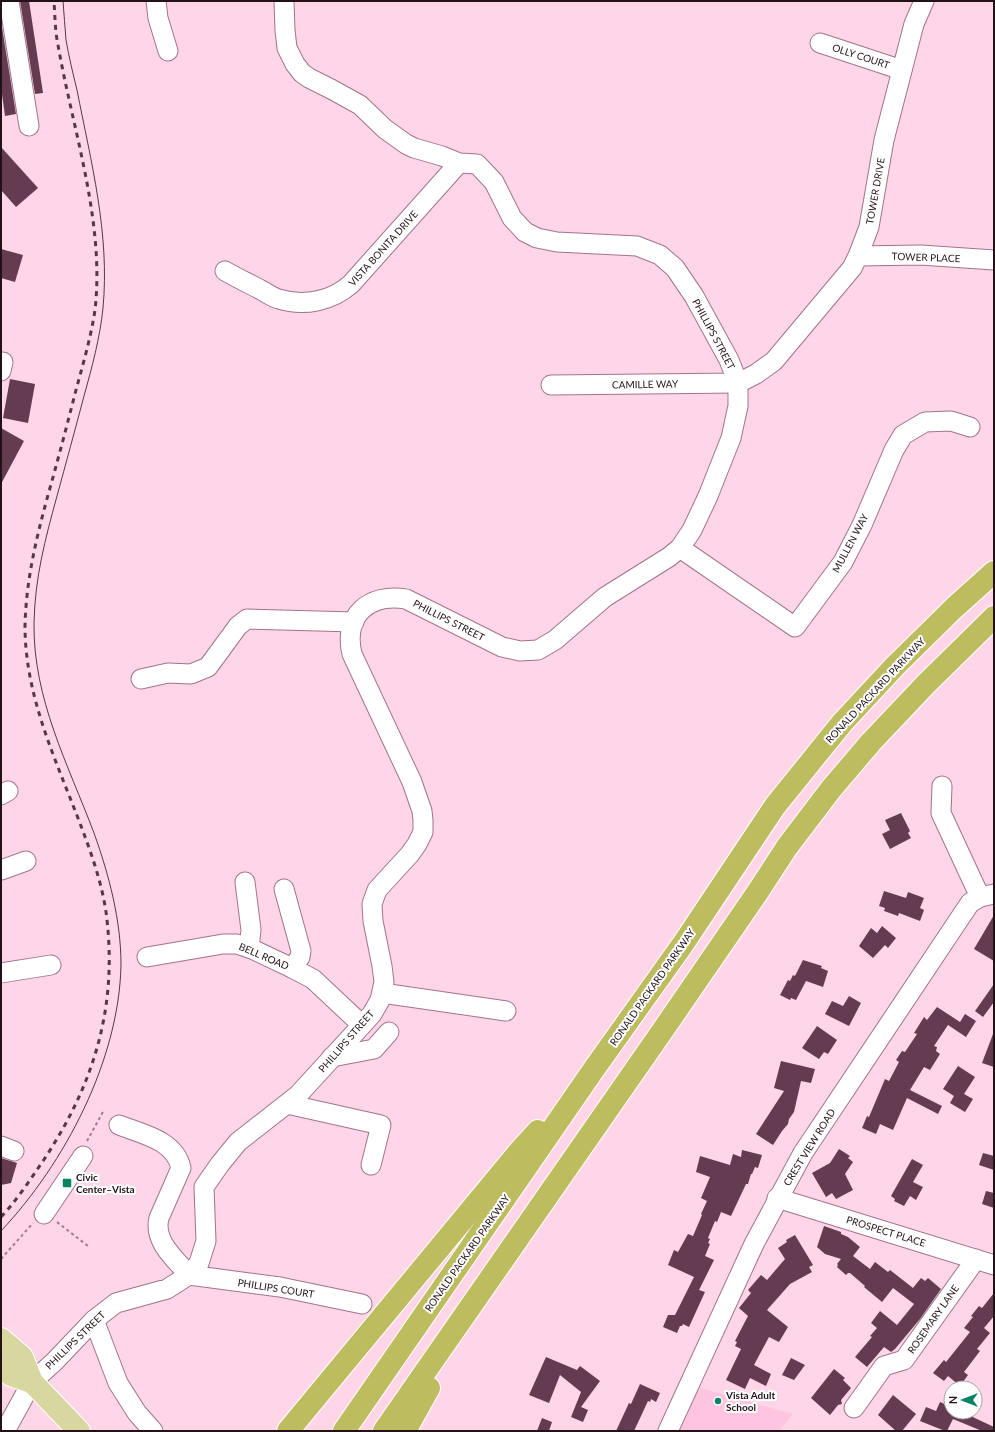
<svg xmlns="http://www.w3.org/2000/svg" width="995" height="1432" viewBox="0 0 995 1432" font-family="Lato,sans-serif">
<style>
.built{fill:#ffc4e0}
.building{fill:#643b50}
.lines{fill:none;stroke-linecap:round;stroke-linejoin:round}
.minor-casing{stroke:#a2738a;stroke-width:21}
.major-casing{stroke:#fff;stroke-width:24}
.highway-casing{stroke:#fff;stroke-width:24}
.path{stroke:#9c7d8b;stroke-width:2;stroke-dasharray:3 3;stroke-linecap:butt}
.minor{stroke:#fff;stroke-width:19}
.major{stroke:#d7d79f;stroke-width:22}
.highway{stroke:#bdbd5f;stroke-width:22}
.tram{stroke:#513a45;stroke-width:1}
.rail{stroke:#513a45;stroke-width:3;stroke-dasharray:5 5;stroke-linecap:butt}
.poi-dot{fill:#078464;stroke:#fff;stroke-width:1.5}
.labels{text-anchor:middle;stroke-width:4;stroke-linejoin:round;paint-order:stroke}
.street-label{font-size:10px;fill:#23111a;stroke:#fff}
.poi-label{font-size:10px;font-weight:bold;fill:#23111a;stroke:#fff;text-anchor:start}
</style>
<rect width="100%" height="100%" fill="#ffd5e8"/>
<polygon class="built" points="697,1387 793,1414 779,1431 678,1431"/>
<g class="building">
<polygon points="20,1 29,1 43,93 35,94"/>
<polygon points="1,21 16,114 5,116 1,87"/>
<polygon points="1,147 38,188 16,207 1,190"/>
<polygon points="1,249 23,255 15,282 1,278"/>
<polygon points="10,379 35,384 28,423 3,418"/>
<polygon points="1,428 24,441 1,484"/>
<polygon points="901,813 910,831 908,833 911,838 890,849 882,834 890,830 885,820"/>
<polygon points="884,891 906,898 908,892 924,898 920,908 924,910 920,921 899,913 898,916 884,911 885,908 879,906"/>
<polygon points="994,915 994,961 974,949"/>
<polygon points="882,926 896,938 888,948 885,945 873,958 859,946 871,928 877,933"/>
<polygon points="803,960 822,966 821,968 828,971 823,987 806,981 796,1000 791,998 790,1000 780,995 788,980 790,981 793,975 795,976"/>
<polygon points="994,984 994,1002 983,1017 975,1011"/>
<polygon points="849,996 861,1003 849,1026 825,1014 832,1001 843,1006"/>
<polygon points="937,1007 960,1022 965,1014 976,1021 966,1037 948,1025 934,1046 937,1047 936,1051 940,1054 930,1070 924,1067 910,1090 942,1106 938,1114 907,1098 893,1130 880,1124 876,1134 862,1128 867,1116 869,1117 885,1079 889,1081 899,1062 896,1060 902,1051 905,1052 917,1034 914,1033 924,1017 927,1020"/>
<polygon points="817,1026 837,1040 828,1054 824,1052 819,1059 802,1048"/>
<polygon points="993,1034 994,1034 994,1067 982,1063"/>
<polygon points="781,1061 815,1069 811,1083 801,1081 794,1112 789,1119 788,1124 782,1131 773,1145 756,1134 784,1091 774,1088"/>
<polygon points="958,1066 975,1077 964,1094 973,1099 965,1112 950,1103 954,1096 943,1089"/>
<polygon points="839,1149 850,1156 848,1158 853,1162 845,1174 853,1190 836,1199 832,1193 826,1197 812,1173 830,1163"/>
<polygon points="742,1150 762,1155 758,1168 755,1167 752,1174 751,1174 748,1184 746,1184 731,1216 721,1212 717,1222 715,1221 708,1238 710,1239 708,1243 710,1244 705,1256 714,1260 699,1290 705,1292 689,1327 683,1324 682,1326 680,1326 677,1333 663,1327 668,1315 675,1315 694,1277 668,1265 674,1250 678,1252 688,1234 693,1236 702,1215 701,1214 707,1201 701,1198 710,1177 696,1172 700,1156 730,1165 733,1154 741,1157"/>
<polygon points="983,1153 994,1156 994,1170 979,1165"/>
<polygon points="1,1158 17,1163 11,1183 1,1185"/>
<polygon points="912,1159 923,1165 913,1182 923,1187 916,1200 910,1196 904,1206 894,1201 895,1199 891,1196"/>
<polygon points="986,1191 994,1193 994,1208 982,1204"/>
<polygon points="824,1226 841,1232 841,1234 848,1237 860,1247 853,1256 870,1269 875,1262 888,1272 890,1270 913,1288 921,1278 925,1281 928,1278 941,1289 920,1319 895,1349 891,1352 884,1347 867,1367 855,1357 872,1337 870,1336 877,1328 871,1323 880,1311 897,1325 914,1304 893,1288 882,1302 864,1287 865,1286 850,1273 848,1273 846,1275 837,1267 838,1265 837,1264 841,1259 825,1254 817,1247"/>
<polygon points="795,1235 813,1265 809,1267 812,1272 790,1284 767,1310 788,1327 779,1342 769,1337 754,1365 771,1374 766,1386 750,1378 745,1389 726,1380 741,1349 735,1346 737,1342 735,1341 748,1316 739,1308 751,1293 748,1290 761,1275 767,1280 785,1259 778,1248 787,1242 786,1240"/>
<polygon points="994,1293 994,1316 984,1328 990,1333 977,1349 980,1351 964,1372 968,1375 960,1386 948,1376 944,1381 933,1373 944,1360 946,1362 970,1332 964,1328 973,1317 971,1316 979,1306 982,1308"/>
<polygon points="546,1357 577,1370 580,1366 600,1381 581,1407 588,1410 583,1422 571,1417 581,1392 560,1375 549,1403 529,1395"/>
<polygon points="791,1358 805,1365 794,1380 782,1375"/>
<polygon points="834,1369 845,1378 843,1380 851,1388 841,1400 842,1404 838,1405 830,1415 811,1398"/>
<polygon points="640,1384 660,1393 656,1402 651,1399 650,1402 648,1401 634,1431 616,1431 629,1403 631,1404"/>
<polygon points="893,1395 916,1414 902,1431 896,1431 878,1415"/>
<polygon points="940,1402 951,1407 951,1412 962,1412 994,1427 994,1431 982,1431 953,1419 947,1431 945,1431 920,1421 926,1407 936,1411"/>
<polygon points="542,1418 552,1422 549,1431 537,1431"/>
</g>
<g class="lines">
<g class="minor-casing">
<g id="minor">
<polyline points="9,1 29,126"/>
<polyline points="156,1 158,18 168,51"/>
<polyline points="820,43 902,70"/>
<polyline points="858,256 921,255 994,260"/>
<path d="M225 271C237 278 250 284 263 291 268 294 274 298 279 299 304 307 332 301 351 284L459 163"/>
<polyline points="1,362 3,362 1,371"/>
<polyline points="551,385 738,383 756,374 774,361 852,268 858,256 869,227 884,140 914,24 924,1"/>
<polyline points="680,548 795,627 843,562 862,525 894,450 903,435 925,422 951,421 970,427"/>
<polyline points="141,679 168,673 191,674 208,667 238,626 247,619 354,622"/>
<polyline points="942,786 941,813 980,897"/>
<polyline points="1,795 8,791"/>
<polyline points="1,870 26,861"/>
<polyline points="245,882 251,930 249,948"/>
<polyline points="284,889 301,951 300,957 292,968"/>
<polyline points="147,957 223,944 237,944 252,949 292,968 313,979 362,1025"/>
<polyline points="1,973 51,965"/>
<polyline points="382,993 506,1011"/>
<polyline points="332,1057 374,1049 389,1032"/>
<polyline points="287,1104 381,1125 371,1165"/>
<path d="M119 1125C142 1134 175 1140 181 1168L159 1218C153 1241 175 1259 189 1275L280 1287 362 1304"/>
<polyline points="1,1146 14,1151"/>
<polyline points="777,1198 994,1265"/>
<polyline points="44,1214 83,1156"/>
<polyline points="94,1320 118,1383 137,1413 153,1431"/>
<polyline points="854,1408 884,1366 904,1360 976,1259"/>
<path d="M5 1431 32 1382 55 1361 94 1320 116 1303 167 1289 189 1275 199 1263 206 1241 204 1187 220 1164 238 1142 298 1095 372 1014 380 1000 384 982 382 966 373 921 372 904 377 890 410 854 417 844 423 832V820L422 811 412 782 352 654C343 615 369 593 406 599L502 647 520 651 538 650 555 640 605 597 669 557 680 548 692 530 708 496 731 438 738 406V383L729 360 694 296 675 268 660 255 637 246 557 242 537 238 525 232 512 218 494 182 477 164 459 163 442 156 414 148 406 144 385 129 360 105 331 89 309 78 302 73 295 64 287 48 285 30 284 1"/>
<polyline points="668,1431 754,1244 803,1153 970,903 980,897 994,894"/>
</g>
</g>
<g class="major-casing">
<g id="major">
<polyline points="1,1339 22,1357 32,1382 79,1431"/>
<polyline points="1,1366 11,1375 32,1382"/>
</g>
</g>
<g class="highway-casing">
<g id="highway">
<polyline points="288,1431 518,1153 538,1131"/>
<polyline points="344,1431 594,1069 683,944 775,806 842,723 895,666 954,608 994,572"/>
<polyline points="384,1431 665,1027 757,893 787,847 831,789 871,742 926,684 994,617"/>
<polyline points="405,1431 429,1388"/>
</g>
</g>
<g class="path">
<polyline points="87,1141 104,1110"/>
<polyline points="57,1222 88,1246"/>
<polyline points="1,1259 33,1223"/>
</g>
<use href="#minor" class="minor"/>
<use href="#major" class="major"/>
<use href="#highway" class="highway"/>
<path class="tram" d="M1 1231C65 1163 119 1060 121 965 121 920 109 875 94 833 68 764 33 699 34 623 35 577 45 540 57 496 66 463 75 430 84 396 92 367 100 338 103 308 110 234 91 162 77 90 73 74 69 57 66 40 65 27 64 14 63 1"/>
<path class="rail" d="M1 1217C17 1200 30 1180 43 1161 93 1086 117 1010 107 920 104 891 94 861 84 834 59 766 25 700 25 626 26 581 36 539 48 495 58 460 67 425 76 390 83 364 91 337 95 310 105 223 73 131 58 45 55 31 55 16 54 1"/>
</g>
<g class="poi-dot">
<rect x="62" y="1178" width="10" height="10" rx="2"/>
<circle cx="718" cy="1401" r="4"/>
</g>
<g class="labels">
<g class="street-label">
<text transform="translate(861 56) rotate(18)" y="4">OLLY COURT</text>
<text transform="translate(875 191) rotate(-80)" y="4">TOWER DRIVE</text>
<text transform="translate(383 248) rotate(-48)" y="4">VISTA BONITA DRIVE</text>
<text transform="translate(926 257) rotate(2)" y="4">TOWER PLACE</text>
<text transform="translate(714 334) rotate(62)" y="4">PHILLIPS STREET</text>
<text transform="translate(645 384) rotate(-1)" y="4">CAMILLE WAY</text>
<text transform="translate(850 543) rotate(-62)" y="4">MULLEN WAY</text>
<text transform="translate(449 620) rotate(27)" y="4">PHILLIPS STREET</text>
<text transform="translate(875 690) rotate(-47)" y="4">RONALD PACKARD PARKWAY</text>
<text transform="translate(264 956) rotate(23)" y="4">BELL ROAD</text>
<text transform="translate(652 987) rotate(-55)" y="4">RONALD PACKARD PARKWAY</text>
<text transform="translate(346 1041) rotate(-49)" y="4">PHILLIPS STREET</text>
<text transform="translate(809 1147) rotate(-58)" y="4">CREST VIEW ROAD</text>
<text transform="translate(886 1231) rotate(17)" y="4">PROSPECT PLACE</text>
<text transform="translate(467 1253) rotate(-55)" y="4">RONALD PACKARD PARKWAY</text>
<text transform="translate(276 1288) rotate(9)" y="4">PHILLIPS COURT</text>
<text transform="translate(933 1319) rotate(-55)" y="4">ROSEMARY LANE</text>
<text transform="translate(75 1340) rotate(-44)" y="4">PHILLIPS STREET</text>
</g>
<g class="poi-label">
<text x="76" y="1181">Civic<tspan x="76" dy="12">Center–Vista</tspan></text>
<text x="726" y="1399">Vista Adult<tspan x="726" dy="12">School</tspan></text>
</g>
</g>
<rect width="995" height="1432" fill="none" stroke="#23111a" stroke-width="4"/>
<g transform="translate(963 1400) rotate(270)"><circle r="19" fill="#ffffff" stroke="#a7a0a3"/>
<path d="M0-3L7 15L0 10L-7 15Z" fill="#078464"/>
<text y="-6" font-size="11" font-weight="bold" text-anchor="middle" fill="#23111a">N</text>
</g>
</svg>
